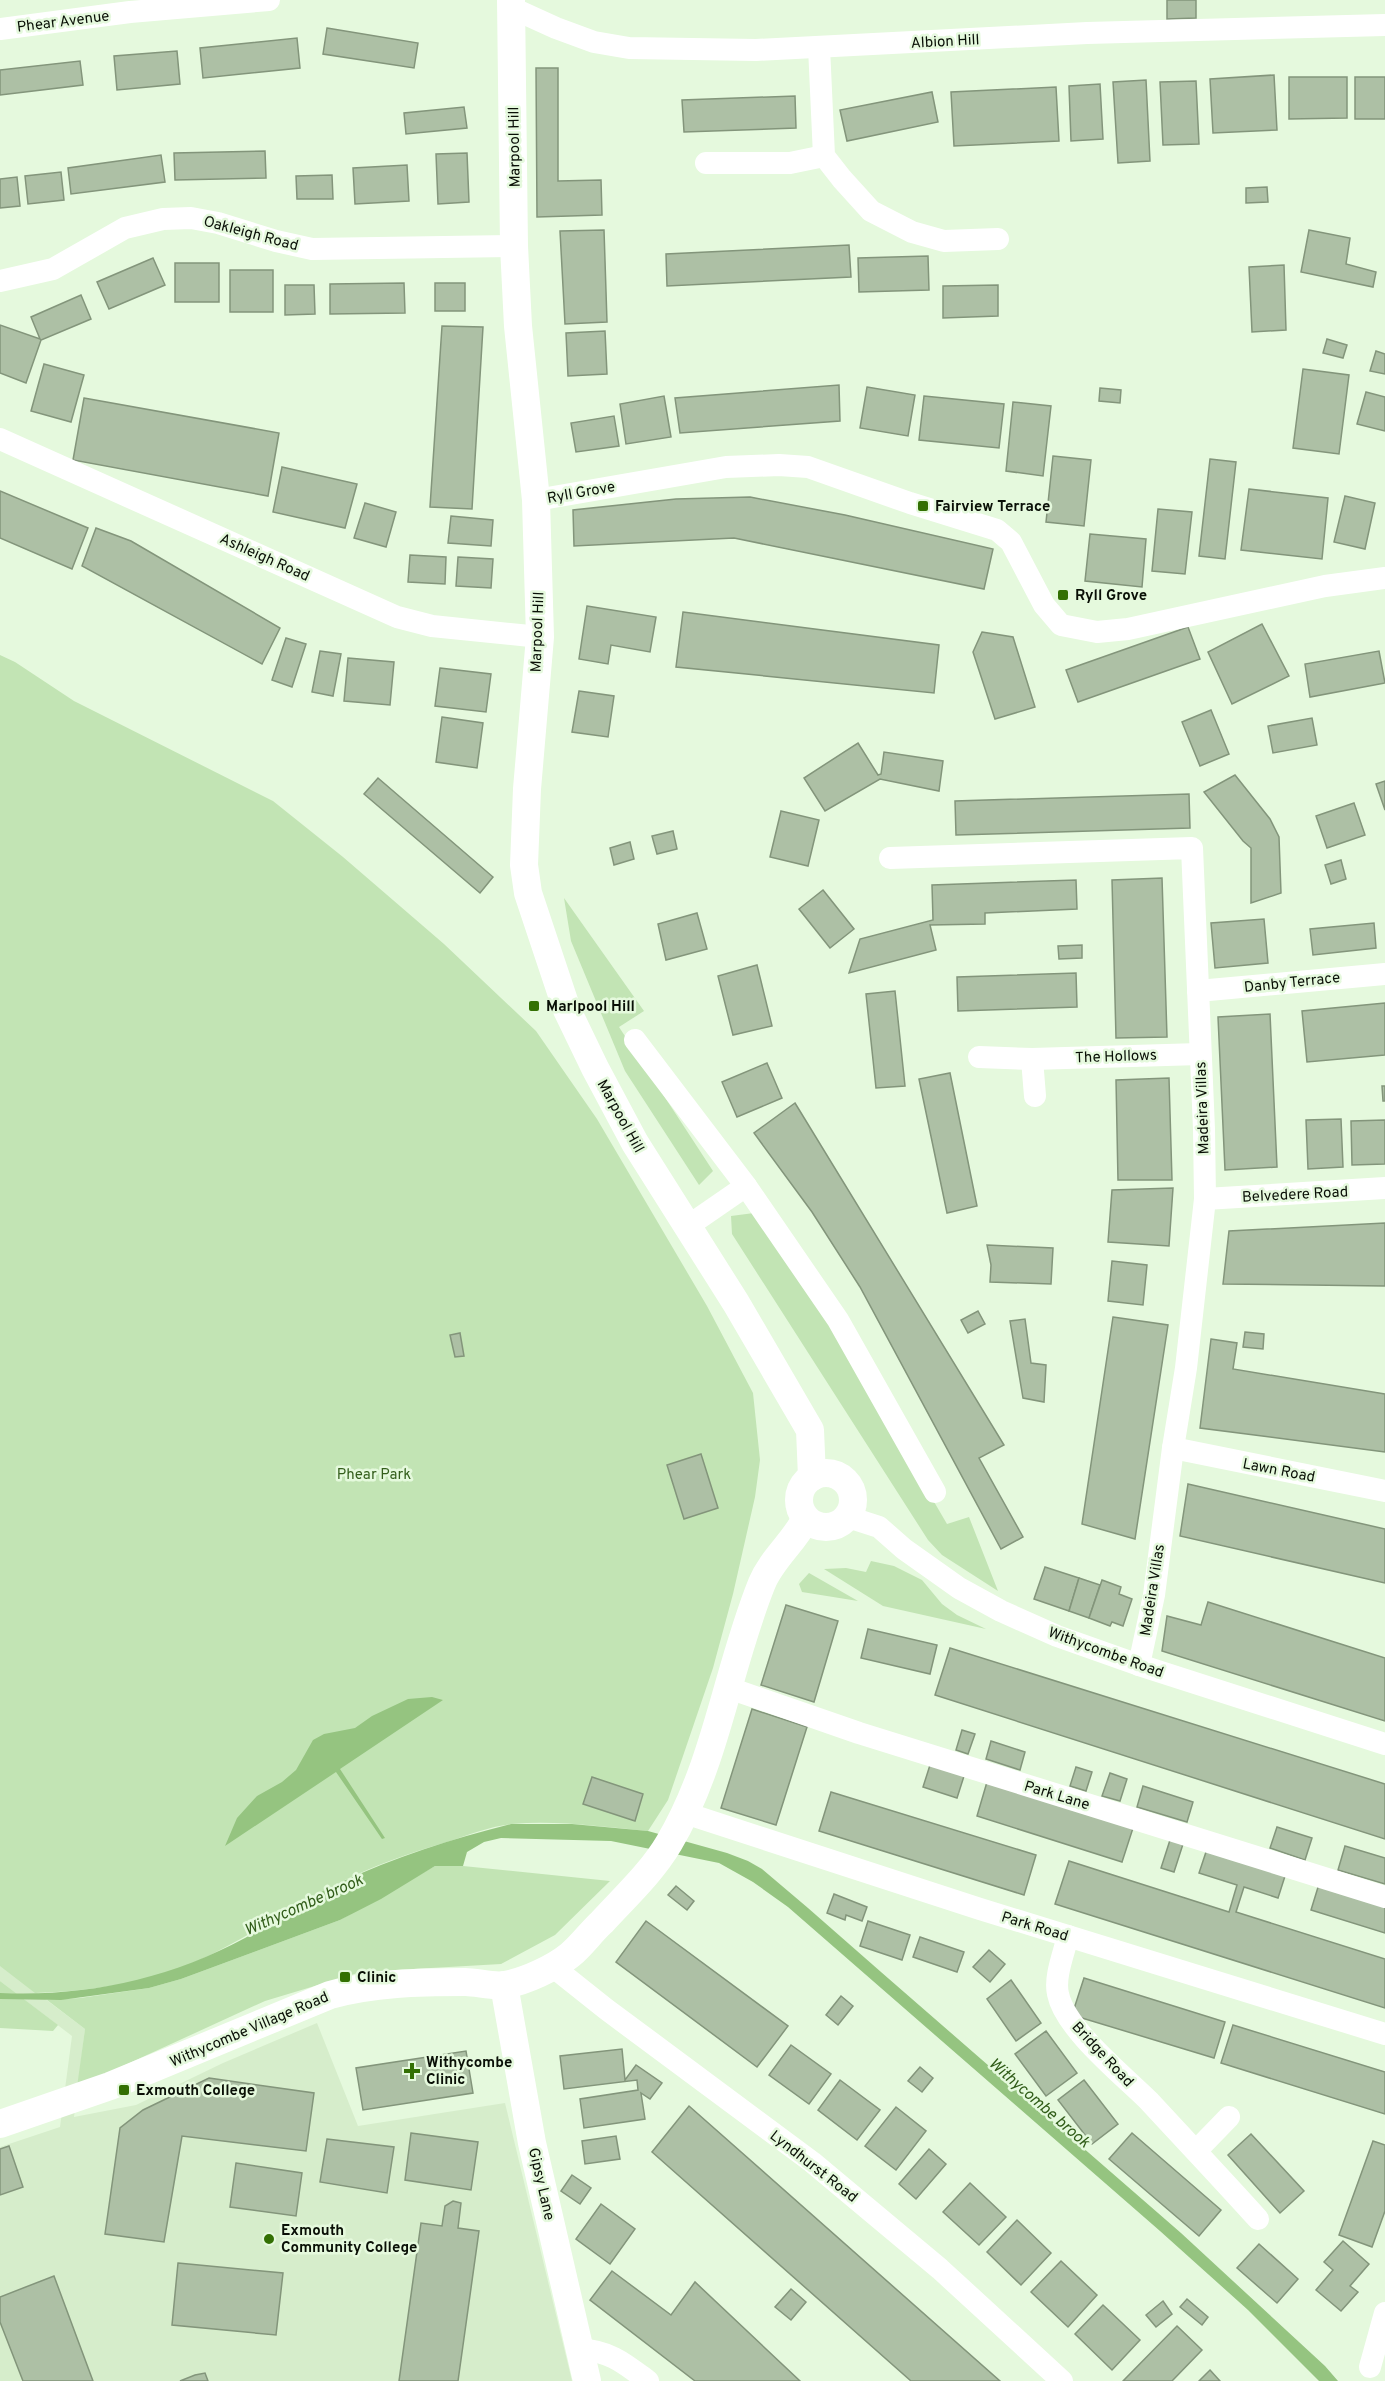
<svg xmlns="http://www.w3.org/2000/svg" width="1385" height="2381" viewBox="0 0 1385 2381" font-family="Overpass,sans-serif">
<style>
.built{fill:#d6edcb}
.green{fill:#c2e4b4}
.water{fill:#95c480}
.building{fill:#adc0a5;stroke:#83957b;stroke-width:1.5}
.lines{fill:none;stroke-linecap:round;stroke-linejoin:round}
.minor{stroke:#fff;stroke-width:22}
.tertiary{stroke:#fff;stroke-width:28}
.poi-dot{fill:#337003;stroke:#e5f9dd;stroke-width:2}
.labels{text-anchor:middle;stroke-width:5;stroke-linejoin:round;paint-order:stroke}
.street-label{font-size:15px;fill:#090f06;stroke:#e5f9dd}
.poi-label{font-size:15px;font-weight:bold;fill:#090f06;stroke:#e5f9dd;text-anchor:start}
.park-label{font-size:15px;fill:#345f1c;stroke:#e5f9dd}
.water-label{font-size:16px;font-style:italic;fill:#305c18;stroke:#e5f9dd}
</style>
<rect width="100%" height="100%" fill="#e5f9dd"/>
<polygon class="built" points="0,1965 85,2029 74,2117 136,2105 223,2063 317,2023 358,2126 505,2103 572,2381 0,2381 0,2147 60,2127 72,2036 0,1981"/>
<g class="green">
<path d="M0 655 15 662 74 701 273 801 343 857 444 944 536 1031 597 1119 707 1306 753 1393 760 1460 755 1497 733 1594 713 1668 668 1800 648 1831C603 1827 557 1820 512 1824 491 1826 468 1835 447 1842 409 1853 372 1866 337 1884 291 1907 249 1937 202 1959 150 1983 93 1991 35 1993L0 1966Z"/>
<polygon points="564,898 644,1011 619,1027 713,1171 699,1185 625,1071 571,941"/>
<polygon points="754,1213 825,1315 947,1524 969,1517 998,1591 942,1555 928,1540 732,1234 731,1216"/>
<polygon points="871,1561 894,1566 922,1580 942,1604 957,1615 986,1629 883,1606 824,1569 846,1568 866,1572"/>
<polygon points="809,1573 858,1601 802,1592 799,1584"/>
<polygon points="435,1866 463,1866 610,1881 555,1935 501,1964 361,1972 265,2001 77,2087 85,2029 47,2000 80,1998 149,1988 181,1979 340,1920"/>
<polygon points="0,1981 58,2025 53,2031 0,2028"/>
</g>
<g class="water">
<polygon points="432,1697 443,1700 340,1769 385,1838 382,1839 336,1772 225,1846 237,1818 257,1796 282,1782 296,1770 313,1740 324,1734 355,1728 372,1716 408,1699"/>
<path d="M511 1824H572L648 1831 727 1853 748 1861 762 1869 808 1908 881 1972 1181 2233 1325 2366 1338 2381H1319L1248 2310 1160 2231 788 1907 753 1882 719 1863 611 1841 501 1838 484 1842 467 1852 463 1866H435L381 1899 340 1920 181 1979 149 1988 61 2000 0 1999V1993C86 1997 169 1979 245 1938 277 1921 306 1898 339 1883 395 1857 452 1839 511 1824Z"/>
</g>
<g class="building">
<polygon points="1167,0 1196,0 1196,18 1167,19"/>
<polygon points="327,28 418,43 414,68 323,54"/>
<polygon points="297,38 300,68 203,78 200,48"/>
<polygon points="177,51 180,84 117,90 114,56"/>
<polygon points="80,61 83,85 0,95 0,70"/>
<polygon points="536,68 558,68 558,181 601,180 602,215 537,217"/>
<polygon points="1274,75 1277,130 1213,133 1210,79"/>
<polygon points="1289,77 1347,77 1347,118 1289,119"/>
<rect x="1355" y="77" width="30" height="42"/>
<polygon points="1146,80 1150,161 1118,163 1113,82"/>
<polygon points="1196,81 1199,144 1163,145 1160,82"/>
<polygon points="1100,84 1103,139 1071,141 1069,86"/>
<polygon points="1056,87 1059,141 954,146 951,92"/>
<polygon points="932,92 938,122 847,141 840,110"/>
<polygon points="795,96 796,128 684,132 682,100"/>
<polygon points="464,107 467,128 406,134 404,113"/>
<polygon points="265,151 266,178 175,180 174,153"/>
<polygon points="467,153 469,202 438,204 436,154"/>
<polygon points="161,155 165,182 71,194 68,168"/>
<polygon points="407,165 409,201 355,204 353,168"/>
<polygon points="61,172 64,200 28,204 25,176"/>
<polygon points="332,175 333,199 297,199 296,176"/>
<polygon points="17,177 20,206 0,208 0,179"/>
<polygon points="1267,187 1268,202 1246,203 1246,188"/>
<polygon points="604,230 607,322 565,324 560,231"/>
<polygon points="1309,230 1350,238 1346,264 1376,272 1373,287 1301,272"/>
<polygon points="849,245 851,277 667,286 666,254"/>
<polygon points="928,256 929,290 859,292 858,258"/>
<polygon points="153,258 165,285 109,309 97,282"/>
<rect x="175" y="263" width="44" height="39"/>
<polygon points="1284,265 1286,330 1252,332 1249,267"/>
<rect x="230" y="270" width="43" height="42"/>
<polygon points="404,283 405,313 330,314 330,284"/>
<rect x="435" y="283" width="30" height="28"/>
<polygon points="285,285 314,285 315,314 285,315"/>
<polygon points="998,285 998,316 943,318 943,286"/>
<polygon points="81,295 91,319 41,340 26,383 0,373 0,325 40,339 31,317"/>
<polygon points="442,326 483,327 472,509 430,507"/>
<polygon points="605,331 607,374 568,376 566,333"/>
<polygon points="1327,339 1347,345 1343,358 1323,353"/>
<polygon points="1376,351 1385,354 1385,374 1370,371"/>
<polygon points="44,364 84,375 71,422 31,411"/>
<polygon points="1303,369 1349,375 1339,454 1293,448"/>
<polygon points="839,385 840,421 680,433 675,398"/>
<polygon points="867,387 915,395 908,436 860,428"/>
<polygon points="1100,388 1121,390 1120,403 1099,401"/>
<polygon points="1366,392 1385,397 1385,431 1357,424"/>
<polygon points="664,396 671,437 626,444 620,404"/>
<polygon points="924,396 1004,404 999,448 919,440"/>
<polygon points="84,398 279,433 268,496 73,460"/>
<polygon points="1013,402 1051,406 1043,476 1006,471"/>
<polygon points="614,416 619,446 576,452 571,423"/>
<polygon points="1053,456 1091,460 1084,526 1046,522"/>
<polygon points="1210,459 1236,462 1225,559 1199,556"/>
<polygon points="282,467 357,484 345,528 273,512"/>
<polygon points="1249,489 1328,498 1322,559 1241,550"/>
<polygon points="0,491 88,528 72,569 0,538"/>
<polygon points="1345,496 1375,503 1365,549 1334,542"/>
<polygon points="750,497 845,515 993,549 984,589 734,538 574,546 573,510 676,499"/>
<polygon points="365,503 396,512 386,547 354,538"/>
<polygon points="1158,509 1192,512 1185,574 1152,571"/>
<polygon points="451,516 493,520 491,546 448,543"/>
<polygon points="96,528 131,541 280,628 262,664 82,566"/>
<polygon points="1090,534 1146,539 1142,587 1085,581"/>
<polygon points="410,555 446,557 445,584 408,582"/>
<polygon points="458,557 493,559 491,588 456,586"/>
<polygon points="587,606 656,617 650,652 611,645 608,664 579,659"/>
<polygon points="683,612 939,645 934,693 676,667"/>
<polygon points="1262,624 1289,676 1232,704 1208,652"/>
<polygon points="1188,627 1200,659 1078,702 1066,670"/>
<polygon points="982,632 1013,637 1035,707 995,719 973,652"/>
<polygon points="286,638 306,644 292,687 272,680"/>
<polygon points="320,651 341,654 333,696 312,692"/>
<polygon points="1379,651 1385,683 1310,697 1305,664"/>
<polygon points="348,658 394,662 390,705 344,701"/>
<polygon points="440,668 491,674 486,712 435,706"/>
<polygon points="579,691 614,696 608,737 572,732"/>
<polygon points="1211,710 1229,754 1200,766 1182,722"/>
<polygon points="442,717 483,723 477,768 436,762"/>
<polygon points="1312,718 1317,745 1273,753 1268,726"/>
<polygon points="858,743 878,775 881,774 884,752 943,761 939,791 880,779 825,811 804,778"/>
<polygon points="1235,775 1270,819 1279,837 1281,893 1251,903 1251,848 1243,841 1204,792"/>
<polygon points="378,778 493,877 480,893 364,794"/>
<polygon points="1385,781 1385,810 1376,784"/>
<polygon points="1189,794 1190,828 956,835 955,801"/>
<polygon points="1354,803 1365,835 1327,848 1316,816"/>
<polygon points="781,811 819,820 808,866 770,857"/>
<polygon points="673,831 677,849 657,854 652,836"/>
<polygon points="630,842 634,859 614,865 610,848"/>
<polygon points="1341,860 1346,879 1331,884 1325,865"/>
<polygon points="1162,878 1167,1037 1116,1038 1112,880"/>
<polygon points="1076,880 1077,909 985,913 985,924 930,925 936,950 849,973 860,939 933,920 932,885"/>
<polygon points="823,890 854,929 830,948 799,909"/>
<polygon points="697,913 707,949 666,960 658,924"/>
<polygon points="1264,919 1268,963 1215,968 1211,923"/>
<polygon points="1374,923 1376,948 1313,955 1310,929"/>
<polygon points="1082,945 1082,958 1059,959 1058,946"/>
<polygon points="757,965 772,1026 733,1035 718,976"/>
<polygon points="1076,973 1077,1007 958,1011 957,977"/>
<polygon points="895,991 905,1086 876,1088 866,994"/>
<polygon points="1385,1003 1385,1055 1307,1062 1302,1011"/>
<polygon points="1270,1014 1277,1167 1225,1170 1218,1017"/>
<polygon points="767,1063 782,1098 737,1117 722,1082"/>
<polygon points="950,1073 977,1206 947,1213 919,1079"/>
<polygon points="1169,1078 1172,1180 1118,1180 1116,1080"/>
<polygon points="1382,1086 1385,1086 1385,1101 1383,1101"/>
<polygon points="795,1103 1004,1445 979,1458 1023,1537 1001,1549 860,1287 812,1212 754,1133"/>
<polygon points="1341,1119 1343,1167 1308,1169 1306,1120"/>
<polygon points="1385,1120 1385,1164 1352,1165 1351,1121"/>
<polygon points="1173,1188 1169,1246 1108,1242 1112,1190"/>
<polygon points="1385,1223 1385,1286 1223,1284 1229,1231"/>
<polygon points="987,1245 1053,1248 1051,1284 990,1282 991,1265"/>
<polygon points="1112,1261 1147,1265 1143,1305 1108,1301"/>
<polygon points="978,1311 985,1324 968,1333 961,1320"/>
<polygon points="1113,1317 1168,1325 1135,1539 1082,1524"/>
<polygon points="1025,1319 1031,1363 1046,1365 1044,1402 1023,1398 1010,1321"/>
<polygon points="1245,1332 1264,1334 1263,1349 1243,1347"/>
<polygon points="460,1333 464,1356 455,1357 450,1335"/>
<polygon points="1211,1339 1237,1343 1233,1369 1385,1394 1385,1452 1200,1428"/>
<polygon points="701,1454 718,1508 684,1519 667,1465"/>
<polygon points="1188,1484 1385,1529 1385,1583 1180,1536"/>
<polygon points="1045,1567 1079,1578 1069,1611 1034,1599"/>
<polygon points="1079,1578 1100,1585 1089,1618 1069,1611"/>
<polygon points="1102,1580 1121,1587 1119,1594 1132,1599 1123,1626 1112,1622 1110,1626 1089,1618"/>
<polygon points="1208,1602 1385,1658 1385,1721 1162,1651 1167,1616 1201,1625"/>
<polygon points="786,1605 838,1621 814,1702 761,1685"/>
<polygon points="868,1629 937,1645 930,1674 861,1658"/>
<polygon points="950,1648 1385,1784 1385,1839 935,1695"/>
<polygon points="752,1709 807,1727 776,1825 721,1808"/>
<polygon points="962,1730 975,1734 968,1754 956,1750"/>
<polygon points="991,1741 1025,1752 1020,1770 986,1759"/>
<polygon points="931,1762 965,1773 957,1798 923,1787"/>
<polygon points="1076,1767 1092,1772 1086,1791 1070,1786"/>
<polygon points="1110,1773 1127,1779 1120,1801 1102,1796"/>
<polygon points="592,1777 643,1794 635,1821 583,1804"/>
<polygon points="987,1782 1133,1828 1122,1862 977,1816"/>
<polygon points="1143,1786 1193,1802 1187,1822 1137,1807"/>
<polygon points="831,1792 1036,1855 1024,1895 819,1831"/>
<polygon points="1277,1827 1312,1838 1305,1860 1270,1848"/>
<polygon points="1171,1837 1184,1841 1174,1872 1161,1868"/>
<polygon points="1345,1846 1385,1858 1385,1884 1338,1870"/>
<polygon points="1207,1849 1286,1873 1278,1898 1244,1887 1236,1912 1385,1959 1385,2008 1055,1904 1069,1861 1229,1912 1237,1885 1199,1873"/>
<polygon points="1319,1884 1385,1905 1385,1933 1311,1910"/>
<polygon points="676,1886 694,1901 687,1910 668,1895"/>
<polygon points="834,1894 867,1907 862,1921 846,1915 845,1920 827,1913"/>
<polygon points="646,1921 788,2026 757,2067 616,1962"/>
<polygon points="868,1921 910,1935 902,1960 860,1946"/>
<polygon points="920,1937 964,1952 957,1972 913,1957"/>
<polygon points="989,1950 1005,1964 990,1982 973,1967"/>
<polygon points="1084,1978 1225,2022 1214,2058 1072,2015"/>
<polygon points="1011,1980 1041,2023 1016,2041 987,1999"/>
<polygon points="841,1996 853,2006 838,2025 826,2015"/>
<polygon points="1233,2025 1385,2072 1385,2114 1221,2063"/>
<polygon points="1046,2031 1077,2073 1046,2096 1015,2054"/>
<polygon points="791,2045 831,2074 809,2104 769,2075"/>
<polygon points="622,2049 625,2080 636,2065 662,2083 650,2099 641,2093 645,2119 584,2128 580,2099 638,2090 637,2080 564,2089 560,2056"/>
<polygon points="466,2051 473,2093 363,2110 356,2068"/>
<polygon points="920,2067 933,2078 922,2092 908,2081"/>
<polygon points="209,2078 314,2093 306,2151 182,2136 164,2242 105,2234 120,2128 143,2110"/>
<polygon points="840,2080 880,2110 857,2140 818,2110"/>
<polygon points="1084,2080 1118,2124 1092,2144 1058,2100"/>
<polygon points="689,2106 1000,2381 911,2381 652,2152"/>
<polygon points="896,2107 926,2131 896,2170 865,2146"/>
<polygon points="411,2133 478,2142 471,2190 405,2180"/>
<polygon points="1132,2133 1221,2210 1199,2236 1109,2159"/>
<polygon points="1251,2134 1304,2191 1280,2213 1228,2155"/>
<polygon points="616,2136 620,2159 585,2164 582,2141"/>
<polygon points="327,2139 394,2147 387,2193 320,2182"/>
<polygon points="1373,2141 1385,2145 1385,2211 1372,2247 1339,2235"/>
<polygon points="9,2146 23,2187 0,2195 0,2149"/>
<polygon points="929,2149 946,2164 916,2199 899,2184"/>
<polygon points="236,2163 302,2173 296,2216 230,2207"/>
<polygon points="572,2175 591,2188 580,2204 561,2191"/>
<polygon points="970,2183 1006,2217 979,2245 943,2212"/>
<polygon points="453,2201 461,2203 458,2228 479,2231 458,2381 399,2381 421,2223 442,2226 445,2206"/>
<polygon points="601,2204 635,2229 610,2264 576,2239"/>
<polygon points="1017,2220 1051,2253 1021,2285 987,2252"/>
<polygon points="1343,2241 1369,2264 1350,2286 1358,2292 1341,2311 1316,2290 1333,2270 1324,2262"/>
<polygon points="1259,2244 1298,2279 1277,2303 1237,2268"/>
<polygon points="1061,2261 1097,2295 1068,2327 1031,2292"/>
<polygon points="178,2263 283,2273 276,2335 172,2325"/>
<polygon points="612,2271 671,2315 695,2282 800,2381 695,2381 590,2300"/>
<polygon points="54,2276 93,2381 23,2381 0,2322 0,2297"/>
<polygon points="791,2289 806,2302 791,2320 775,2307"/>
<polygon points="1187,2299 1208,2317 1202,2325 1180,2307"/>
<polygon points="1163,2301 1172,2314 1156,2327 1146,2315"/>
<polygon points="1103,2305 1140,2340 1112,2370 1075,2334"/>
<polygon points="1177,2326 1202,2350 1172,2381 1123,2381"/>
<polygon points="1210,2370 1220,2381 1199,2381"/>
<polygon points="205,2373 208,2381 180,2381 195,2375"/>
</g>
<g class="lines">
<g class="minor">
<polyline points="512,8 556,28 594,42 629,48 756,50 1087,33 1385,25"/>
<polyline points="0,29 130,12 269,0"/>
<polyline points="819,47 824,156 842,179 871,211 912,232 944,241 998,239"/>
<polyline points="706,163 790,163 824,156"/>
<polyline points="0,281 53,269 125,228 163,219 191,218 218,223 276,241 312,249 514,246"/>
<polyline points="0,439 397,617 432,626 540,637"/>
<polyline points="536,500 726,467 779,465 808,467 910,503 997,530 1011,542 1044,605 1061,625 1097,632 1128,629 1325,586 1385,578"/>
<polyline points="890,858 1192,848 1204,1129 1205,1199 1186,1368 1173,1448 1154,1595 1139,1665"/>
<polyline points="1198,991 1385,974"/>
<polyline points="635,1040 746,1186 838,1320 935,1492"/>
<polyline points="979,1057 1032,1059 1200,1054"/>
<polyline points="1032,1059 1035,1096"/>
<polyline points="1205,1199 1385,1188"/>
<polyline points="688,1226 746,1186"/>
<polyline points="1173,1448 1385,1491"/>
<polyline points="848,1517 879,1527 904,1549 959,1588 1001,1611 1057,1636 1139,1665 1385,1744"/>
<polyline points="729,1688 859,1733 1385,1897"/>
<polyline points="685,1813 980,1909 1385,2034"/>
<path d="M1068 1936C1064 1953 1054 1977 1058 1994 1065 2029 1124 2076 1149 2101 1185 2140 1222 2179 1258 2219"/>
<polyline points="552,1966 606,2009 812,2162 940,2269 1062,2381"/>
<polyline points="1196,2151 1229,2117"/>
<path d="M579 2349C610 2351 624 2363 648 2381"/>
<polyline points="1370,2367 1385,2313"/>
</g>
<g class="tertiary">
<polyline points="511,0 514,246 518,326 536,500 540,637 527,789 524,865 528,893 567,1010 595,1068 635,1143 736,1303 810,1430 812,1477"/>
<circle cx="826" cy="1500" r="27"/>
<polyline points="504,1985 532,2143 587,2381"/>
<path d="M0 2124 110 2086 330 1995C373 1983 419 1982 465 1982 477 1982 493 1987 505 1985 526 1981 554 1968 570 1955 582 1945 591 1932 602 1922 625 1897 652 1872 669 1843 717 1762 727 1669 762 1583 772 1559 793 1543 805 1520"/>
</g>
</g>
<g class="poi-dot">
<rect x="917" y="500" width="12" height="12" rx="3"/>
<rect x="1057" y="589" width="12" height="12" rx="3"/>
<rect x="528" y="1000" width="12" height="12" rx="3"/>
<rect x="339" y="1971" width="12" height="12" rx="3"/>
<path d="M409 2062h6v6h6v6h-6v6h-6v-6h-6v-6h6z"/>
<rect x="118" y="2084" width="12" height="12" rx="3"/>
<circle cx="269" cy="2239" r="6"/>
</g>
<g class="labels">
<g class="street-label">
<text transform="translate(63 21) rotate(-7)" y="5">Phear Avenue</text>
<text transform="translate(945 41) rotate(-3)" y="5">Albion Hill</text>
<text transform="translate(514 147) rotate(-91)" y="5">Marpool Hill</text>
<text transform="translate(251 233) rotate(15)" y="5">Oakleigh Road</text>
<text transform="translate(581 492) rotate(-10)" y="5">Ryll Grove</text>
<text transform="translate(265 557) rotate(24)" y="5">Ashleigh Road</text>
<text transform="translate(537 632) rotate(-88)" y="5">Marpool Hill</text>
<text transform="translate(1292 982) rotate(-6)" y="5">Danby Terrace</text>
<text transform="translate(1116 1056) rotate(-2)" y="5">The Hollows</text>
<text transform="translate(1202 1108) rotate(-92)" y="5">Madeira Villas</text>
<text transform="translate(621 1116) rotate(61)" y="5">Marpool Hill</text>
<text transform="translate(1295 1194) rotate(-3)" y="5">Belvedere Road</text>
<text transform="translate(1279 1470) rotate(11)" y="5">Lawn Road</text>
<text transform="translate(1152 1590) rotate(-81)" y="5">Madeira Villas</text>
<text transform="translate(1106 1652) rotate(20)" y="5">Withycombe Road</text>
<text transform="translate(1057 1795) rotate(17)" y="5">Park Lane</text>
<text transform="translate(1035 1926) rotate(17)" y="5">Park Road</text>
<text transform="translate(249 2029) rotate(-23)" y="5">Withycombe Village Road</text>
<text transform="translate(1103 2054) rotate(47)" y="5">Bridge Road</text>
<text transform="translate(814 2166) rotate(38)" y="5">Lyndhurst Road</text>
<text transform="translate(542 2184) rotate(77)" y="5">Gipsy Lane</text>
</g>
<g class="poi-label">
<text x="935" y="511">Fairview Terrace</text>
<text x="1075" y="600">Ryll Grove</text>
<text x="546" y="1011">Marlpool Hill</text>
<text x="357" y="1982">Clinic</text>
<text x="426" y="2067">Withycombe<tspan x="426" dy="17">Clinic</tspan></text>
<text x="136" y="2095">Exmouth College</text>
<text x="281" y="2235">Exmouth<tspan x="281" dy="17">Community College</tspan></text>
</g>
<g class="park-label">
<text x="374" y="1479">Phear Park</text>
</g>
<g class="water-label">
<text transform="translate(303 1904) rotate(-24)" y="6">Withycombe brook</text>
<text transform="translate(1040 2102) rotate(41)" y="6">Withycombe brook</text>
</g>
</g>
</svg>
